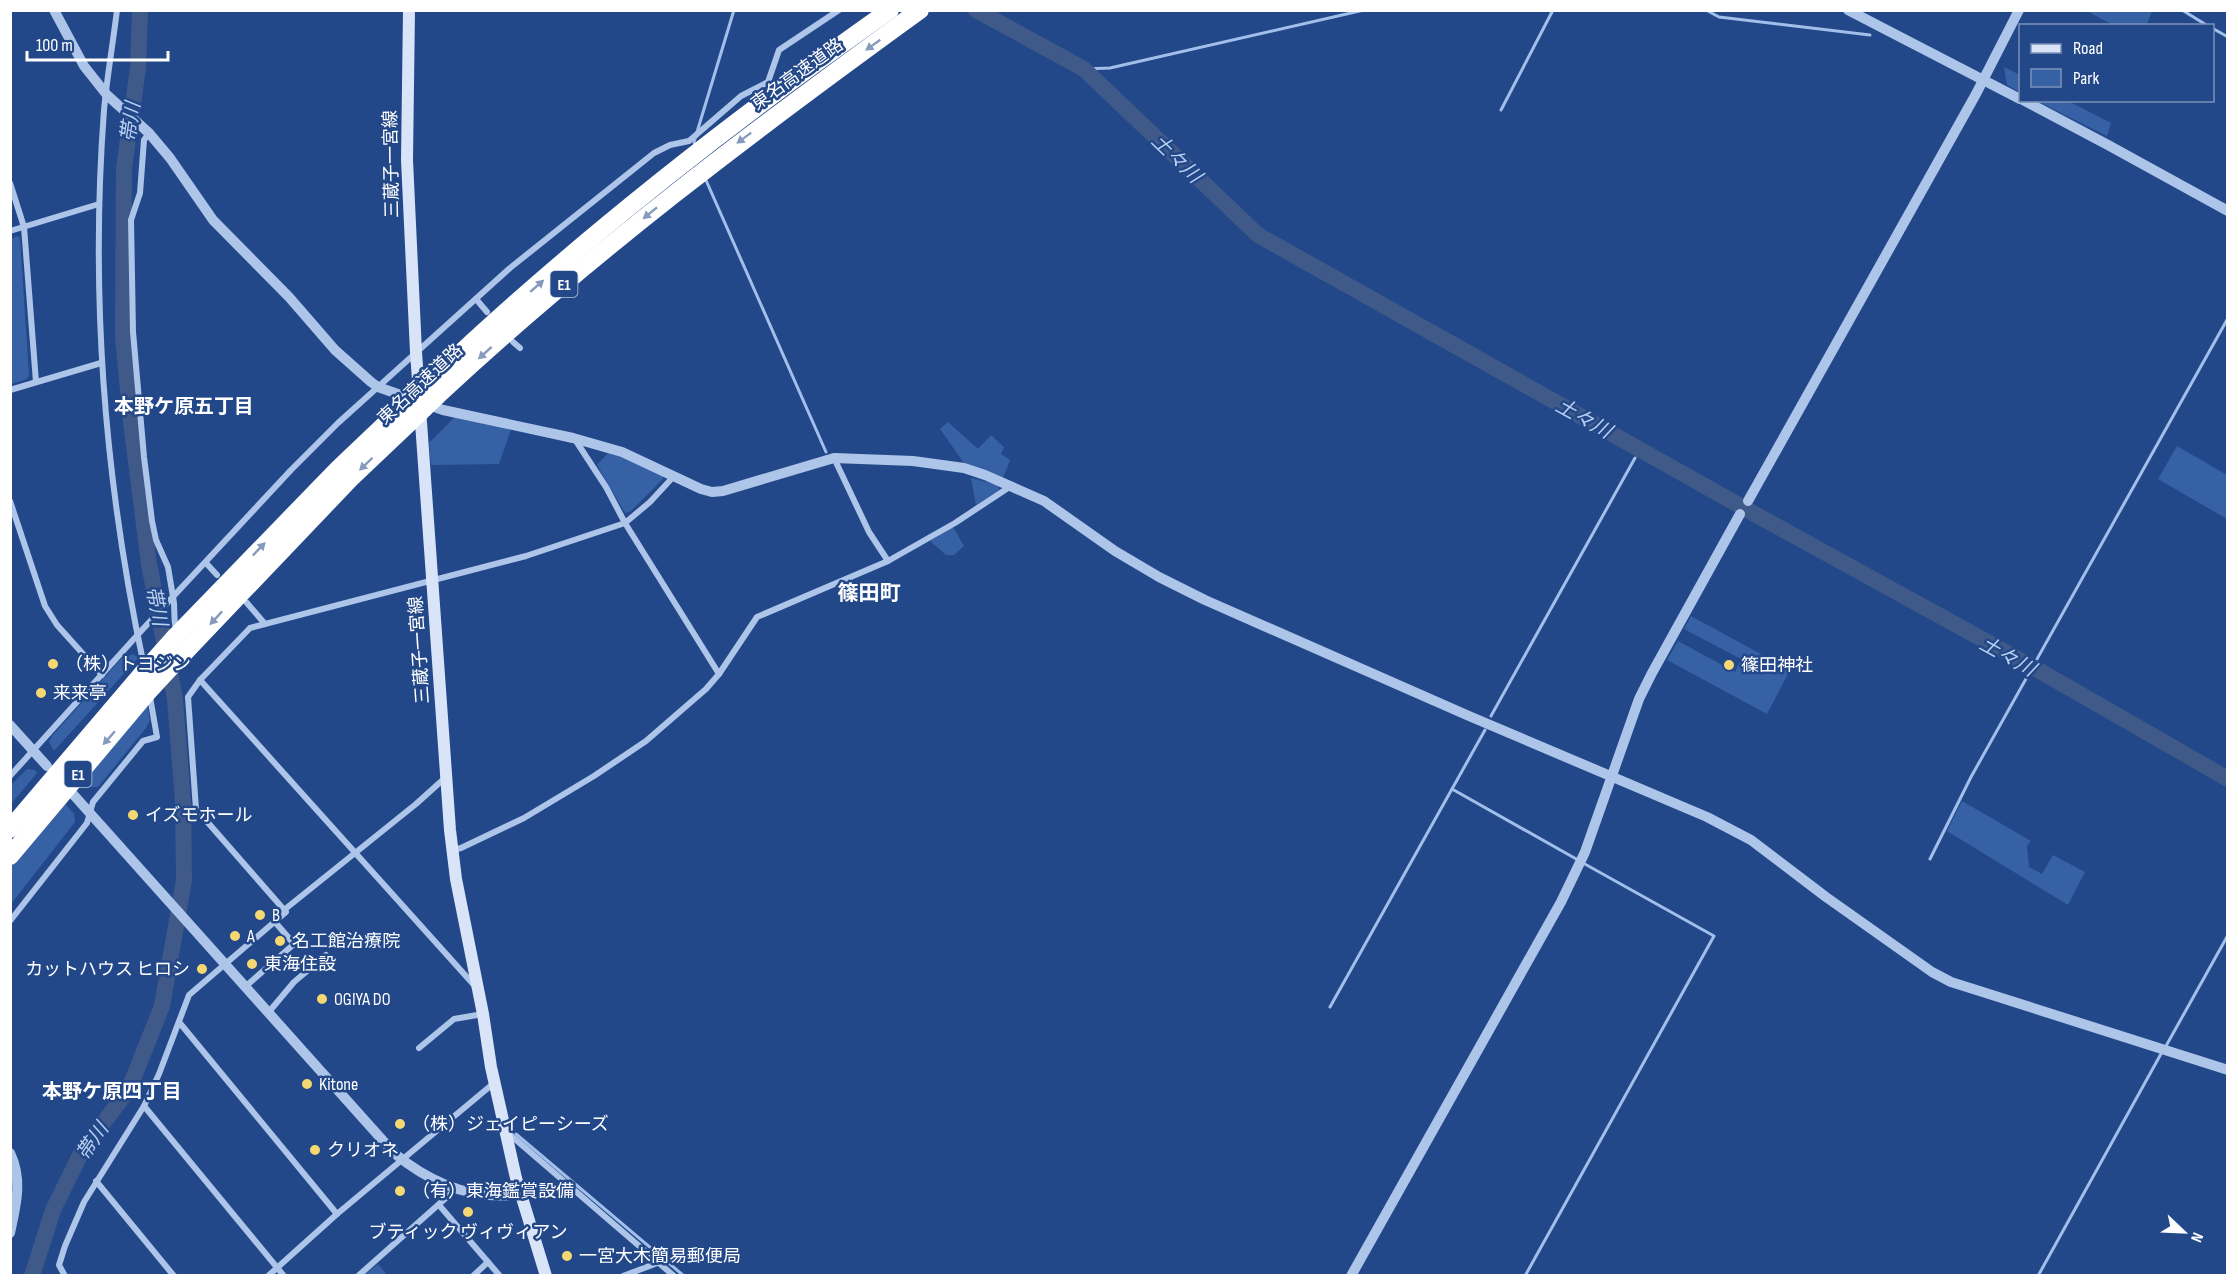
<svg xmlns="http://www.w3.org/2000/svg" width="2238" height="1286" viewBox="0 0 2238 1286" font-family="'Sofia Sans Condensed','Noto Sans JP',sans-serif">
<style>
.green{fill:#3761a5}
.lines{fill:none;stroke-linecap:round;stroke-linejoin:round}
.stream{stroke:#a2bfeb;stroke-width:3}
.river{stroke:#3f5a89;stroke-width:16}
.minor{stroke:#aec5ea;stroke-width:6}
.tertiary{stroke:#aec5ea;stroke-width:10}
.secondary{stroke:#d9e4f8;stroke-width:12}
.motorway{stroke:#fff;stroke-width:18}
.motorway-bridge{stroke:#fff;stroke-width:18}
.oneway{fill:#869abe}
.poi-dot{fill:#f5d871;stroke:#234889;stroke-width:2}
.labels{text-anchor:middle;stroke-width:5;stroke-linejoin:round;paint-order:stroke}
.shield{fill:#234889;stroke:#bdc8dc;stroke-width:1.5}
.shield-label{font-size:16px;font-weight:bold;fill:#fff}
.street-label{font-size:18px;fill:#fff;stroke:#234889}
.poi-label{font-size:18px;fill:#fff;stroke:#234889;text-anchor:start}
.water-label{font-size:20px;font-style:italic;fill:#bad0f1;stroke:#234889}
.neighbourhood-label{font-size:20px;font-weight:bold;fill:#fff;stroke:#234889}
.quarter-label{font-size:21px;font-weight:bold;fill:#fff;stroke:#234889}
</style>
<rect width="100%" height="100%" fill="#234889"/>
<g class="green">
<polygon points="2087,11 2152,11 2146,26 2113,25"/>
<polygon points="2004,67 2020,75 2020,92 2007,85"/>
<polygon points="2037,101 2068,101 2111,123 2107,136"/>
<polygon points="18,236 20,239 29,375 27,379 11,384 10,239"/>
<polygon points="455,417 511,429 499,464 431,465 429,443"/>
<polygon points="948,422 978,449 991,435 1004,447 1001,454 1010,460 1003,478 964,463 940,429"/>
<polygon points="2177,446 2227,475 2227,519 2158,479"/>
<polygon points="608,453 621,457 663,476 663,479 630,512 625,513 597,465"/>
<polygon points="971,478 998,485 999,490 976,505"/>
<polygon points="953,527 964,546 954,555 946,555 930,541"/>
<polygon points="1691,616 1790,670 1767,714 1667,660 1678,641 1735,672 1741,659 1684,629"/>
<polygon points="133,654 138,658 54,751 49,742 52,736 121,659"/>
<polygon points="147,704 150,720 146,728 98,787 88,787 81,781"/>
<polygon points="27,769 35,770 37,773 11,804 11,785"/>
<polygon points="63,801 74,814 75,822 11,904 11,865"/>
<polygon points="1962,801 2031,841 2027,846 2029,867 2042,874 2053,855 2085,872 2068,905 1947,831"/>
<polygon points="378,1264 387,1275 364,1275"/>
</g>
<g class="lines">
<g class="stream">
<polyline points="1706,10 1719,17 1870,35"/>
<polyline points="2182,10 2208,26"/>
<polyline points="2212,28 2228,37"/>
<polyline points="1084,69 1110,68 1364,10"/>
<polyline points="1501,110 1553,10"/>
<polyline points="695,147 694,142 734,10"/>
<polyline points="705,178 826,452"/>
<polyline points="1491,716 1635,458"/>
<polyline points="1452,789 1578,860"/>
<polyline points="1930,859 1971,777 2228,318"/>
<polyline points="1330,1007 1485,730"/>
<polyline points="2166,1046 2228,935"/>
<polyline points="516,1134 684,1276"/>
<polyline points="1525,1276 1714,936 1583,863"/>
<polyline points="2038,1276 2162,1052"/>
</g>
<g class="river">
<polyline points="976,10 1084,69 1258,235 1760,517 2033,667 2228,779"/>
<polyline points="32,1276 53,1210 82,1151 129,1089 162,1006 184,880 183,802 175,699 149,564 131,422 123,337 124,168 138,68 140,10"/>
</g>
<g class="minor">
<path d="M117 10C113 43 107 77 104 110 90 296 105 484 144 666"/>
<polyline points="149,133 144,140 140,193 131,220 133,332 144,457 152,521 156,540 168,567 174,603 175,630"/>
<polyline points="10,183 24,227 36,382"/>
<polyline points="10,231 99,204"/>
<polyline points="476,299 487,312"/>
<polyline points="513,342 520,348"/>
<polyline points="10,390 101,363"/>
<polyline points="576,441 606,487 625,523 719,674"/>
<polyline points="834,458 869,532 888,561"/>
<polyline points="10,501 45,606 57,625 102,675"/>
<polyline points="206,563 217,575"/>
<polyline points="247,603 265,624"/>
<polyline points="10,776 142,630 291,470 338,423 510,268 654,153 670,145 689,141 741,96 768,82 779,50 839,10"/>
<polyline points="453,850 461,848 524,818 594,776 646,741 706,689 719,674 757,617 888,561 955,523 1011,486"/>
<polyline points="284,910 416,804 446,777"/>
<polyline points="10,921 87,823 93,802 143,741 157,737 150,697"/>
<polyline points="474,985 200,680 250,628 526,556 625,523 650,502 674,476"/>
<polyline points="245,987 294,944 275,922"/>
<polyline points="268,1013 294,982 326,955"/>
<polyline points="179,1022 337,1214"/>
<polyline points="419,1048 454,1019 483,1014"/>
<polyline points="144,1106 284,1276"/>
<polyline points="508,1133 674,1276"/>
<polyline points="96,1181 174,1276"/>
<polyline points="439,1205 500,1276"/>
<polyline points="65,1276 59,1265 65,1246 84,1202 144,1106 159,1074 189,995 286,912 196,809 188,697 200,680"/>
<polyline points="268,1276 337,1214 494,1083"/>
<polyline points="358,1276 456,1189"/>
<polyline points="473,1276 488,1262"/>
<polyline points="623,1276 660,1262"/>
</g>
<g class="tertiary">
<polyline points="54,10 84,66 107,95 149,133 170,158 213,220 289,297 335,350 371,382 378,387 443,410 573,438 622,452 701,489 712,492 723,491 834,458 913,461 964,468 985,475 1044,501 1115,551 1159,577 1205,600 1469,716 1707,817 1751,840 1826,897 1932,972 1951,982 2228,1070"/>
<polyline points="1848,10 2020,99"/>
<polyline points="2023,100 2108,145 2228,211"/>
<polyline points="1748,501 1976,94 2019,10"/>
<polyline points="10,725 47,766"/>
<path d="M71 792 394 1153C430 1183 473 1201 521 1194"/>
<path d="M10 1153C23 1180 16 1205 10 1233"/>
<polyline points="1351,1276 1561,902 1585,852 1639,699 1652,673 1740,514"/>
</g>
<polyline class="secondary" points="409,10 407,160 416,352 450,830 456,879 483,1014 491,1067 516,1178 546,1276"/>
<g class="motorway">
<path d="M431 381C571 247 731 122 890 10"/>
<path d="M437 396C588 255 753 131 920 10"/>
<polyline points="175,637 338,469 399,411"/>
<polyline points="185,652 350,479 409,423"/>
<polyline points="10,829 142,674"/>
<polyline points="10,856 147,693"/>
</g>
<g class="motorway-bridge">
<polyline points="399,411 431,381"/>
<polyline points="409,423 437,396"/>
<polyline points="142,674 175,637"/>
<polyline points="147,693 185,652"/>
</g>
</g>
<defs><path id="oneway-solid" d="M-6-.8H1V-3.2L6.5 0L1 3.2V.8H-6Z" transform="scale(1.5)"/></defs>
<g class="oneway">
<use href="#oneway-solid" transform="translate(873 45) rotate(144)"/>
<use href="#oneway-solid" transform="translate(744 138) rotate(143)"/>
<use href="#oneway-solid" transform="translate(650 213) rotate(141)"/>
<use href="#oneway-solid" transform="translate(537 286) rotate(-41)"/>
<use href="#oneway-solid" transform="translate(485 353) rotate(138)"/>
<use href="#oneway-solid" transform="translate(366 464) rotate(136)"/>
<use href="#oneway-solid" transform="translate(259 549) rotate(-46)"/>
<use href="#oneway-solid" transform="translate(216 618) rotate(133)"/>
<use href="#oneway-solid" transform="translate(109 738) rotate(131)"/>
</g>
<g class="poi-dot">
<circle cx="53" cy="664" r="6"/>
<circle cx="1729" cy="665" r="6"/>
<circle cx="41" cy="693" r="6"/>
<circle cx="133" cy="815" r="6"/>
<circle cx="260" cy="915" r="6"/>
<circle cx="235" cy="936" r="6"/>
<circle cx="280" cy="941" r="6"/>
<circle cx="252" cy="964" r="6"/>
<circle cx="202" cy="969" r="6"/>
<circle cx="322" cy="999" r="6"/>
<circle cx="307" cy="1084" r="6"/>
<circle cx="400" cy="1124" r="6"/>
<circle cx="315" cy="1150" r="6"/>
<circle cx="400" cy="1191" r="6"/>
<circle cx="468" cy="1212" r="6"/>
<circle cx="567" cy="1256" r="6"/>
</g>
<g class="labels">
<g class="shield">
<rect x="550.5" y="271" width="27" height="26" rx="4.5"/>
<rect x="64.5" y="761" width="27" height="26" rx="4.5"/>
</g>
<g class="shield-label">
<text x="564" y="290">E1</text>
<text x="78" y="780">E1</text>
</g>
<g class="street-label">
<text transform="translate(797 74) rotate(-36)" y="6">東名高速道路</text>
<text transform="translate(391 164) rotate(-91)" y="6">三蔵子一宮線</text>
<text transform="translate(420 384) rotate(-43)" y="6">東名高速道路</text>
<text transform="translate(419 650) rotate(-94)" y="6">三蔵子一宮線</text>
</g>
<g class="poi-label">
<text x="65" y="670">（株）トヨジン</text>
<text x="1741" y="671">篠田神社</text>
<text x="53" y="699">来来亭</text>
<text x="145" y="821">イズモホール</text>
<text x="272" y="921">B</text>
<text x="247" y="942">A</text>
<text x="292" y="947">名工館治療院</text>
<text x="264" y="970">東海住設</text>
<text x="190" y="975" text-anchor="end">カットハウス ヒロシ</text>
<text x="334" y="1005">OGIYA DO</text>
<text x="319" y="1090">Kitone</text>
<text x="412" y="1130">（株）ジェイピーシーズ</text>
<text x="327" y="1156">クリオネ</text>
<text x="412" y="1197">（有）東海鑑賞設備</text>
<text x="468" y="1238" text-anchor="middle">ブティック ヴィヴィアン</text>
<text x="579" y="1262">一宮大木簡易郵便局</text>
</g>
<g class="water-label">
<text transform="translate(130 122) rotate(-82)" y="7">帯川</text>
<text transform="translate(1177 158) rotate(44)" y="7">土々川</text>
<text transform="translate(1584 418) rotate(29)" y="7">土々川</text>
<text transform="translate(157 606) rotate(79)" y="7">帯川</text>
<text transform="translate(2008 656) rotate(29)" y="7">土々川</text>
<text transform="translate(92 1141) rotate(-56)" y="7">帯川</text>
</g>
<g class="neighbourhood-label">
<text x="184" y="413">本野ケ原五丁目</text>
<text x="112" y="1098">本野ケ原四丁目</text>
</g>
<g class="quarter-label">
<text x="869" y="600">篠田町</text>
</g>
</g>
<rect width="2238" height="1286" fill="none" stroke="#ffffff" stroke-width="24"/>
<rect x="2019" y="24" width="195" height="78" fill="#234889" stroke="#7b91b8" stroke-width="1.5"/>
<rect x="2031" y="44" width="30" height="9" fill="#d9e4f8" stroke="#7b91b8" stroke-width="1.5"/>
<text x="2073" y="54" font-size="18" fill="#ffffff">Road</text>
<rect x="2031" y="69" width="30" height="18" fill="#3761a5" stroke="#7b91b8" stroke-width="1.5"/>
<text x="2073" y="84" font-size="18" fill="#ffffff">Park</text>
<g transform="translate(2184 1232) rotate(113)" stroke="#234889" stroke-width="4.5" paint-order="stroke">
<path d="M0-4.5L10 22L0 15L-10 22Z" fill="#ffffff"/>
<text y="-9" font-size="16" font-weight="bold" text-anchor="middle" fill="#ffffff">N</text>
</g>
<path d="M27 51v9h141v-9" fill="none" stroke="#ffffff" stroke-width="3"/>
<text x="36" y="51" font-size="18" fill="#ffffff" stroke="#234889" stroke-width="4.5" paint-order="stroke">100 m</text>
</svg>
